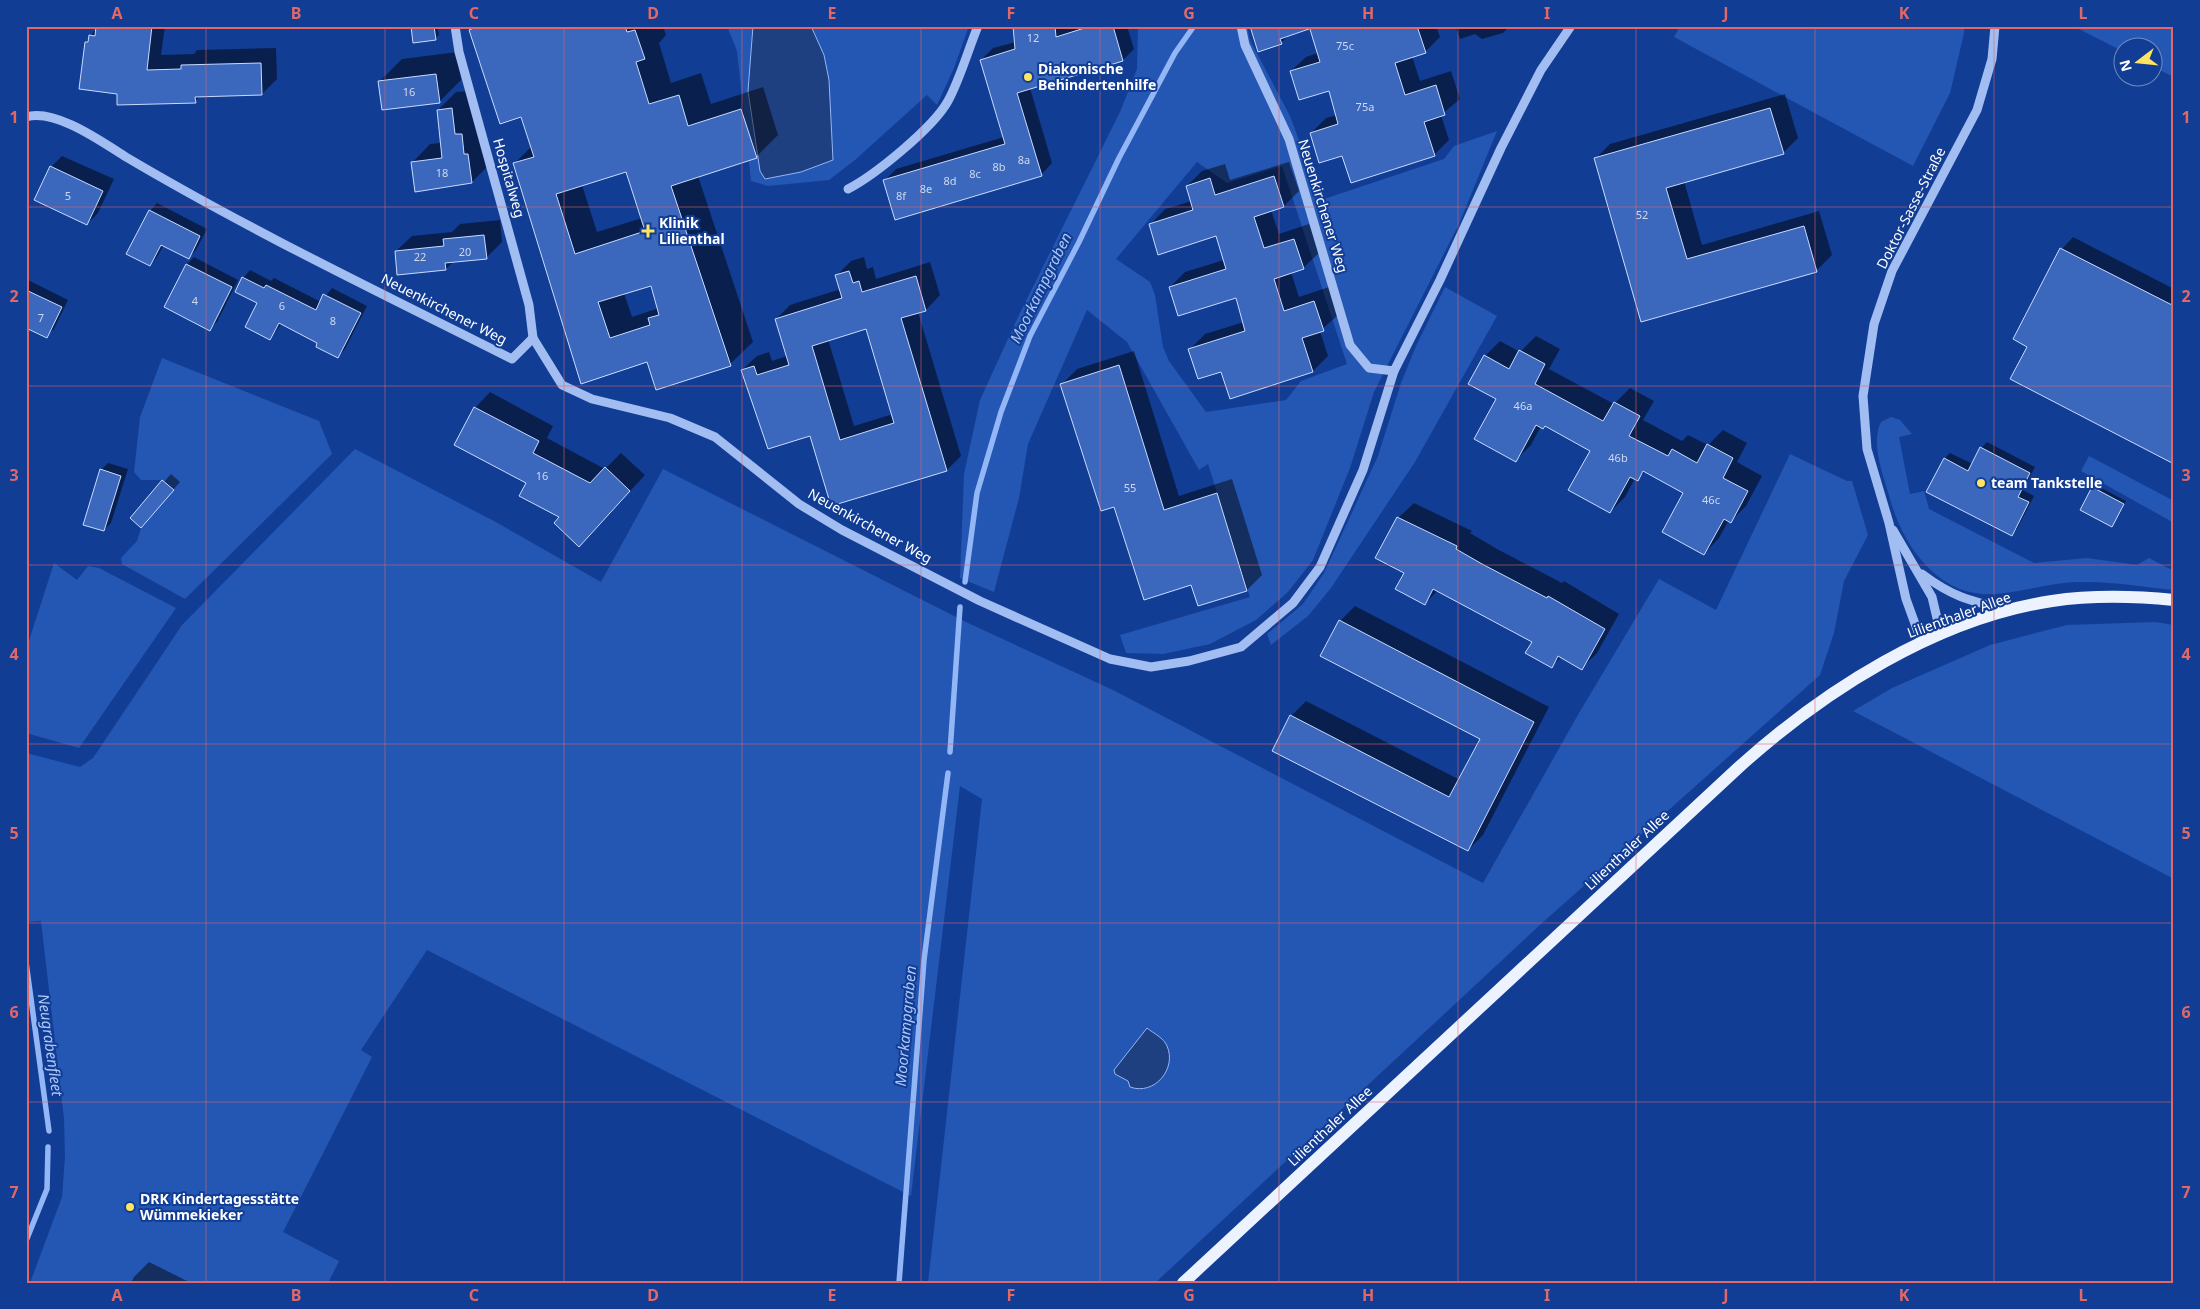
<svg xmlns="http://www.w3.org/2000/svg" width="2200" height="1309" viewBox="0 0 2200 1309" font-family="'Noto Sans',sans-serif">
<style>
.green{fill:#2456b3;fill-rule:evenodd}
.water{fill:#1e3f80;stroke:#93b6f6}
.shadow{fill:#0007;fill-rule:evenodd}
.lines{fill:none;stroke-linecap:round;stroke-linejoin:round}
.stream{stroke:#93b6f6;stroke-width:5.5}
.building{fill:#3b67bc;stroke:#c9dbfd;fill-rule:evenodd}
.minor{stroke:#a1bdf2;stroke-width:9}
.major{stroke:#edf2ff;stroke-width:12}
.grid{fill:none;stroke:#e26868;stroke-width:1;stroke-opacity:0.55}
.poi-dot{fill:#ffe363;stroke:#123d94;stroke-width:2}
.labels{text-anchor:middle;stroke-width:4;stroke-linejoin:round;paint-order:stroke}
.number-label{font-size:11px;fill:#ced9ee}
.poi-label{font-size:14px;font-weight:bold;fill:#fff;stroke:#123d94;text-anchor:start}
.street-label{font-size:14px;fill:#fff;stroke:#123d94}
.water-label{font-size:15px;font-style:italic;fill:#adc8f9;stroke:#123d94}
.neatline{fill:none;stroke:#e26868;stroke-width:2}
.grid-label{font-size:16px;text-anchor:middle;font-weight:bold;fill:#e26868}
</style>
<rect width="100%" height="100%" fill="#123d94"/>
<g class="green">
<polygon points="727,26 969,26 954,68 937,105 927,95 855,160 829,180 768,186 751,181 737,51"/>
<path d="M1138 26H1247L1250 40 1290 116 1321 200 1444 159 1454 146 1497 131 1459 224 1374 392 1350 468 1313 560 1288 592 1256 620 1210 644 1163 654 1126 653 1120 635 1250 597 1208 464 1199 470 1127 342 1087 310 1028 444 1019 498 994 592 960 578 964 474 980 400 1018 317 1120 112 1137 69ZM1197 162 1227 183 1282 166 1347 364 1301 381 1286 400 1206 412 1169 361 1163 347 1155 295 1150 282 1116 259Z"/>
<polygon points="1680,26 1964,26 1964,33 1950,93 1913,166 1674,37"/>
<polygon points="2073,26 2174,26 2174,77 2153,67 2152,48 2122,48 2122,51"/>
<polygon points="1445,287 1497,316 1415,462 1331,588 1308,616 1271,645 1267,634 1303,604 1324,573 1378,456 1401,383 1416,346"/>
<polygon points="162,358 319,421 332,454 185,599 122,564 121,558 137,541 141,528 174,490 162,480 141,480 134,472 140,417"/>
<path d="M1891 417 1900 420 1912 434 1899 437 1910 494 1924 491 1929 509 2034 563 2087 558 2137 565 2149 558 2174 571V590C2143 587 2111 581 2080 582 2048 582 2012 596 1982 594 1933 590 1902 542 1890 499 1884 477 1870 444 1881 422Z"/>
<polygon points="355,449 494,521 601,582 663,469 968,623 1113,690 1483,883 1579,713 1659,579 1716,610 1790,454 1847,481 1852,481 1868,535 1844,581 1834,633 1820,675 1541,924 1155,1283 928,1283 982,799 960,786 911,1196 427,950 361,1050 372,1057 283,1232 339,1261 328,1283 30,1283 62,1197 65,1157 64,1119 41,921 26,922 26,753 80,767 93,758 182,625"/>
<polygon points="2089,456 2174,501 2174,523 2081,471"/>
<polygon points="54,563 77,580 88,566 99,568 176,608 79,748 26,733 26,650"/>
<polygon points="2155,622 2174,625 2174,879 1853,711 1892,688 1990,645 2067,625"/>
</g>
<g class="water">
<polygon points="753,26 811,26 824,55 829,80 833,160 801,172 765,179 760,171 748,91"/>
<path d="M1147 1028C1153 1033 1164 1038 1167 1046 1177 1068 1155 1096 1130 1087L1128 1081 1115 1074 1114 1070Z"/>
</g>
<g class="shadow">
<polygon points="98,26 165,26 161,55 194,54 197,50 276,48 277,79 262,94 201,96 195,101 118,93 86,42"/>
<polygon points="412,26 437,26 439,35 435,38"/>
<path d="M474 26H663L666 35 659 43 671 83 701 73 711 104 763 87 778 135 756 157 698 176 753 342 730 364 648 361 582 382 514 164 532 146 522 115 470 30ZM627 171 642 218 597 232 582 185ZM652 284 659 308 632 317 624 293Z"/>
<polygon points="1014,26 1127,26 1134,49 1123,60 1030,88 1052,163 1041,175 885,180 896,169 1004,137 981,60 993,48 1016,42"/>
<polygon points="1251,26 1436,26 1440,37 1425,52 1412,56 1420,81 1451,71 1460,99 1441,115 1449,140 1434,155 1343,154 1311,133 1326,118 1337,115 1330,89 1291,71 1306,57 1318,53 1310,28 1290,34 1281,43"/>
<polygon points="1455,26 1510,26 1503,33 1482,39 1475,34 1460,39"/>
<polygon points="458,52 461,80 439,102 380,81 402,59"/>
<polygon points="470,91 490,164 472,182 412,163 430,144 441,143 438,110 456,92"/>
<polygon points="1785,94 1798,138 1783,153 1684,181 1702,245 1819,211 1832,255 1816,271 1642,320 1595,159 1610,144"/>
<polygon points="62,156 114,179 98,213 87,224 51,167"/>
<polygon points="1289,162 1299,191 1284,206 1271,210 1279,234 1309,224 1319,253 1303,268 1291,272 1299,297 1329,287 1338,315 1320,331 1328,356 1313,371 1231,397 1222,370 1190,349 1205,334 1244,322 1237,296 1170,287 1185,272 1224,260 1217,235 1150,225 1165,209 1192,201 1187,186 1202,171 1225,164 1230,180"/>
<polygon points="157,203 207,229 196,250 188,258 164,245 157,257 150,265 150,211"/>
<polygon points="500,220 502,242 486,258 454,261 446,269 396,251 412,236 452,232 460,224"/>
<polygon points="2073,237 2174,289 2174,462 2028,346 2015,339 2062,249"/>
<polygon points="194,257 238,280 217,322 209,329 187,264"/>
<path d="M864 257 867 269 873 267 876 279 930 262 940 295 926 310 918 312 961 456 947 470 832 505 811 435 742 370 757 356 769 352 772 361 787 356 776 319 790 305 841 289 837 275 851 261ZM866 327 893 414 854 426 828 339Z"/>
<polygon points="250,270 271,281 274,278 321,302 332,288 367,306 345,349 338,357 319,342 282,323 270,339 258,303 243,278"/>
<polygon points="26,279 68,300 54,329 46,336 26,326"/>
<polygon points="1536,336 1560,349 1549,369 1614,404 1630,388 1654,401 1643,420 1682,441 1688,435 1708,445 1723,430 1747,443 1737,462 1762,476 1746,506 1731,521 1729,520 1719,538 1704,554 1685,492 1646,471 1637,479 1635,478 1625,497 1610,512 1591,450 1545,425 1541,426 1531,445 1516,460 1485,356 1500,341 1520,352"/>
<polygon points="1134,351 1179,496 1232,479 1262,575 1247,590 1199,605 1192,583 1115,505 1062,384 1077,369"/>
<polygon points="490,392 553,426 547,438 605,469 621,453 645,475 594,530 561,516 527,482 455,444 475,408"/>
<polygon points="1987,442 2035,467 2023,490 2034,496 2017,529 2011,535 1945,458 1950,453 1973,464 1981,448"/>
<polygon points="108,463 128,469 111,523 104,530 101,470"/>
<polygon points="171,474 180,482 148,519 132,518"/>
<polygon points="2096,485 2126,501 2112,525 2093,488"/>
<polygon points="1414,503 1472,531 1470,533 1497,549 1562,583 1564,581 1619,614 1597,653 1582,668 1561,657 1552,666 1533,641 1438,590 1425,604 1405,573 1398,518"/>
<polygon points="1355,606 1549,707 1483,835 1468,850 1291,716 1306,701 1460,780 1481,738 1340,621"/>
<polygon points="149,1262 191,1283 131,1283 134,1277"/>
</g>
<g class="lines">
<g class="stream">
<polyline points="965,582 977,493 1001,412 1030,336 1079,242 1119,158 1175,53 1194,26"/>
<polyline points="950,752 960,607"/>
<polyline points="26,962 49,1131"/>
<polyline points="26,1241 47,1189 48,1147"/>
<polyline points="899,1283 924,960 948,773"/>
</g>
</g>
<g class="building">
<polygon points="96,26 152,26 147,70 181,69 181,65 261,63 262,95 195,97 196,103 117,105 117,94 79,89 85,42 88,42 89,35 95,36"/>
<polygon points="411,26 434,26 436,40 413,43"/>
<path d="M479 26H625L627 32 635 30 645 59 636 62 649 104 679 95 688 126 741 109 757 158 671 186 731 366 656 390 647 362 581 384 513 163 534 157 521 117 500 124 469 30ZM626 172 645 231 575 254 556 194ZM651 286 659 315 648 318 650 325 610 338 598 302Z"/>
<polygon points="1013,26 1055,26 1056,37 1091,26 1113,26 1123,61 1017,93 1042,176 895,220 883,180 1005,144 980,60 1015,49"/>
<polygon points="1250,26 1308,26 1309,29 1280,39 1282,44 1258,52"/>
<polygon points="1309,26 1417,26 1426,53 1395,63 1405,95 1436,85 1445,115 1424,122 1435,156 1351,183 1342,156 1319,163 1310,133 1338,124 1329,91 1299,100 1290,71 1320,62"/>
<polygon points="436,74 440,103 382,110 378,81"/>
<polygon points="452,108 455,134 462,134 464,154 468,154 472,183 415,192 411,162 442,158 437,110"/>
<polygon points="1770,108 1784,154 1666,188 1687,259 1804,226 1817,272 1641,322 1594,158"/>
<polygon points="50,166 103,191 87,225 34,200"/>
<polygon points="1274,176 1284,207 1254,217 1264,248 1294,239 1304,269 1274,279 1284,311 1314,301 1324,331 1302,338 1313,372 1230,399 1221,372 1198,379 1188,349 1245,331 1236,298 1178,316 1169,287 1226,269 1216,236 1158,255 1149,224 1193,210 1186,186 1210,178 1215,195"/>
<polygon points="149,210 200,236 189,259 161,245 150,266 126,254"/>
<polygon points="484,235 487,259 445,263 446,270 397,275 395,251 444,246 443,239"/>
<polygon points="2060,248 2174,306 2174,464 2010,379 2027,347 2013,339"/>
<polygon points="186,264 232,287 210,331 164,307"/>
<path d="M849 271 853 283 859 281 862 292 916 276 926 311 901 318 947 471 831 506 810 436 768 449 741 370 754 366 757 375 789 365 775 319 842 298 835 275ZM866 329 894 423 840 440 812 346Z"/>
<polygon points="242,277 264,288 266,285 316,310 323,294 361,313 338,358 316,347 317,343 279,323 270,340 245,327 257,303 235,292"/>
<polygon points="26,290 62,307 47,338 26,328"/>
<polygon points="1519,350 1545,364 1535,384 1603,421 1614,402 1640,416 1629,436 1668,456 1672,449 1697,463 1707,444 1733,458 1723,478 1748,491 1731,523 1724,519 1704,555 1662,532 1683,493 1643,471 1638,481 1630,477 1610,513 1568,490 1590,451 1545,426 1543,429 1536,425 1516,462 1474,439 1496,399 1468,384 1484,355 1509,369"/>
<polygon points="1119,365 1164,510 1217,493 1247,591 1198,606 1191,585 1144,600 1114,507 1101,511 1060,384"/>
<polygon points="474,407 539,441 533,453 590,483 605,467 630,491 579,547 554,523 559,517 519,496 526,483 454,445"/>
<polygon points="1980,447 2030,473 2018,497 2029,502 2012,536 1926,492 1944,458 1968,471"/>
<polygon points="100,469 121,476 104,531 83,525"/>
<polygon points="162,480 174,490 141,528 130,518"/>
<polygon points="2092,487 2124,504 2112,527 2080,510"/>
<polygon points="1397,517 1457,546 1456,549 1482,564 1547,598 1548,596 1605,629 1582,670 1558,656 1552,668 1525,653 1532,642 1433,589 1425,605 1395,589 1404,573 1375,558"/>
<polygon points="1339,620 1534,722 1468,851 1272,751 1290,715 1449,797 1480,739 1320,656"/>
</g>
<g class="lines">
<g class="minor">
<polyline points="455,26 459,52 529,305 533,338"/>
<polyline points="1241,26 1245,45 1289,139 1350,345 1369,368 1394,371"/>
<path d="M26 117C55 108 102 142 126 157 251 231 383 294 512 359L533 338 562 385 592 399 670 418 715 437 799 504 842 530 980 601 1110 659 1151 667 1189 661 1241 647 1293 603 1320 567 1363 470 1394 371 1440 280 1501 148 1541 70 1571 26"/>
<path d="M848 189C875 175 933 128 948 101 960 79 968 50 978 26"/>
<polyline points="1893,530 1932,597 1941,635"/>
<path d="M1922 574C1954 598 1971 601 2008 610"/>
<polyline points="1922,643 1906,599 1889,523 1867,449 1863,396 1874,324 1892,271 1977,110 1992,59 1995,26"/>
</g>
<path class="major" d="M1183 1283 1738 768C1823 691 1937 618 2052 601 2093 595 2133 596 2174 600"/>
</g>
<path class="grid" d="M206 26V1283M385 26V1283M564 26V1283M742 26V1283M921 26V1283M1100 26V1283M1279 26V1283M1458 26V1283M1636 26V1283M1815 26V1283M1994 26V1283M26 207H2174M26 386H2174M26 565H2174M26 744H2174M26 923H2174M26 1102H2174"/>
<g class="poi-dot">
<circle cx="1028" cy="77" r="5"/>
<path d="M645.5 223.5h5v5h5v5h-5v5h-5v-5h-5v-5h5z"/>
<circle cx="1981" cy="483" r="5"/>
<circle cx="130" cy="1207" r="5"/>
</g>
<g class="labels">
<g class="number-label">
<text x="1033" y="42">12</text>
<text x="1345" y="50">75c</text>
<text x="409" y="96">16</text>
<text x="1365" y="111">75a</text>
<text x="1024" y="164">8a</text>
<text x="999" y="171">8b</text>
<text x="442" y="177">18</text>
<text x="975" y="178">8c</text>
<text x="950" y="185">8d</text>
<text x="926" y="193">8e</text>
<text x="68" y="200">5</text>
<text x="901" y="200">8f</text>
<text x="1642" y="219">52</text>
<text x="465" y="256">20</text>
<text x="420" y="261">22</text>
<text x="195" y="305">4</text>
<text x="282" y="310">6</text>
<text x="41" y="322">7</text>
<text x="333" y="325">8</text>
<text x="1523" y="410">46a</text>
<text x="1618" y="462">46b</text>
<text x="542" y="480">16</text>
<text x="1130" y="492">55</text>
<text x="1711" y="504">46c</text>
</g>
<g class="poi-label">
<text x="1038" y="74">Diakonische<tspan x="1038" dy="16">Behindertenhilfe</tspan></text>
<text x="659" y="228">Klinik<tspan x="659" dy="16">Lilienthal</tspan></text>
<text x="1991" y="488">team Tankstelle</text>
<text x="140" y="1204">DRK Kindertagesstätte<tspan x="140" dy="16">Wümmekieker</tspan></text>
</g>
<g class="street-label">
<text transform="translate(509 178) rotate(74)" y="5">Hospitalweg</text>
<text transform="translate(1323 206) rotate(73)" y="5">Neuenkirchener Weg</text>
<text transform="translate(1911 208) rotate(-63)" y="5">Doktor-Sasse-Straße</text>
<text transform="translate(444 309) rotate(27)" y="5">Neuenkirchener Weg</text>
<text transform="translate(870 526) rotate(29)" y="5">Neuenkirchener Weg</text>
<text transform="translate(1959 615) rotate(-20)" y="5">Lilienthaler Allee</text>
<text transform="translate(1627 850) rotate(-43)" y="5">Lilienthaler Allee</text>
<text transform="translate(1330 1126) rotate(-43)" y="5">Lilienthaler Allee</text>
</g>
<g class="water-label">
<text transform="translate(1041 288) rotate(-64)" y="5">Moorkampgraben</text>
<text transform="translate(906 1026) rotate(-85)" y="5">Moorkampgraben</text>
<text transform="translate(50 1045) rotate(82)" y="5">Neugrabenfleet</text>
</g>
</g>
<rect width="2200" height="1309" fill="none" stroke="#123d94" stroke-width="55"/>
<g transform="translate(2138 62) rotate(254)"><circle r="24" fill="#123d94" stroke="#718bbf"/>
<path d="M0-4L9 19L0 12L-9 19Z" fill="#ffe363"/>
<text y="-8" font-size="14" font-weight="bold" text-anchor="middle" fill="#ffffff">N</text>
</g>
<rect x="28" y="28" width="2144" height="1254" class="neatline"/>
<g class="grid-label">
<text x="117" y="19">A</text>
<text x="296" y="19">B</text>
<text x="474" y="19">C</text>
<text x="653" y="19">D</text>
<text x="832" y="19">E</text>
<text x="1011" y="19">F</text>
<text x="1189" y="19">G</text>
<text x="1368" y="19">H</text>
<text x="1547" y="19">I</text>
<text x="1726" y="19">J</text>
<text x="1904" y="19">K</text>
<text x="2083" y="19">L</text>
<text x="14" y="123">1</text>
<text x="2186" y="123">1</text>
<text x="14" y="302">2</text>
<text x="2186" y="302">2</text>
<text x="14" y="481">3</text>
<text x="2186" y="481">3</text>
<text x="14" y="660">4</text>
<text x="2186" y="660">4</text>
<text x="14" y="839">5</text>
<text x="2186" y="839">5</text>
<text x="14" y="1018">6</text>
<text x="2186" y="1018">6</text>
<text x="14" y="1198">7</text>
<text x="2186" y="1198">7</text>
<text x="117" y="1301">A</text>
<text x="296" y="1301">B</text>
<text x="474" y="1301">C</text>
<text x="653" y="1301">D</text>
<text x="832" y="1301">E</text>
<text x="1011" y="1301">F</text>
<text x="1189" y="1301">G</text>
<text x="1368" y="1301">H</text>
<text x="1547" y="1301">I</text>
<text x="1726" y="1301">J</text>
<text x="1904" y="1301">K</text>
<text x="2083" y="1301">L</text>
</g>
</svg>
